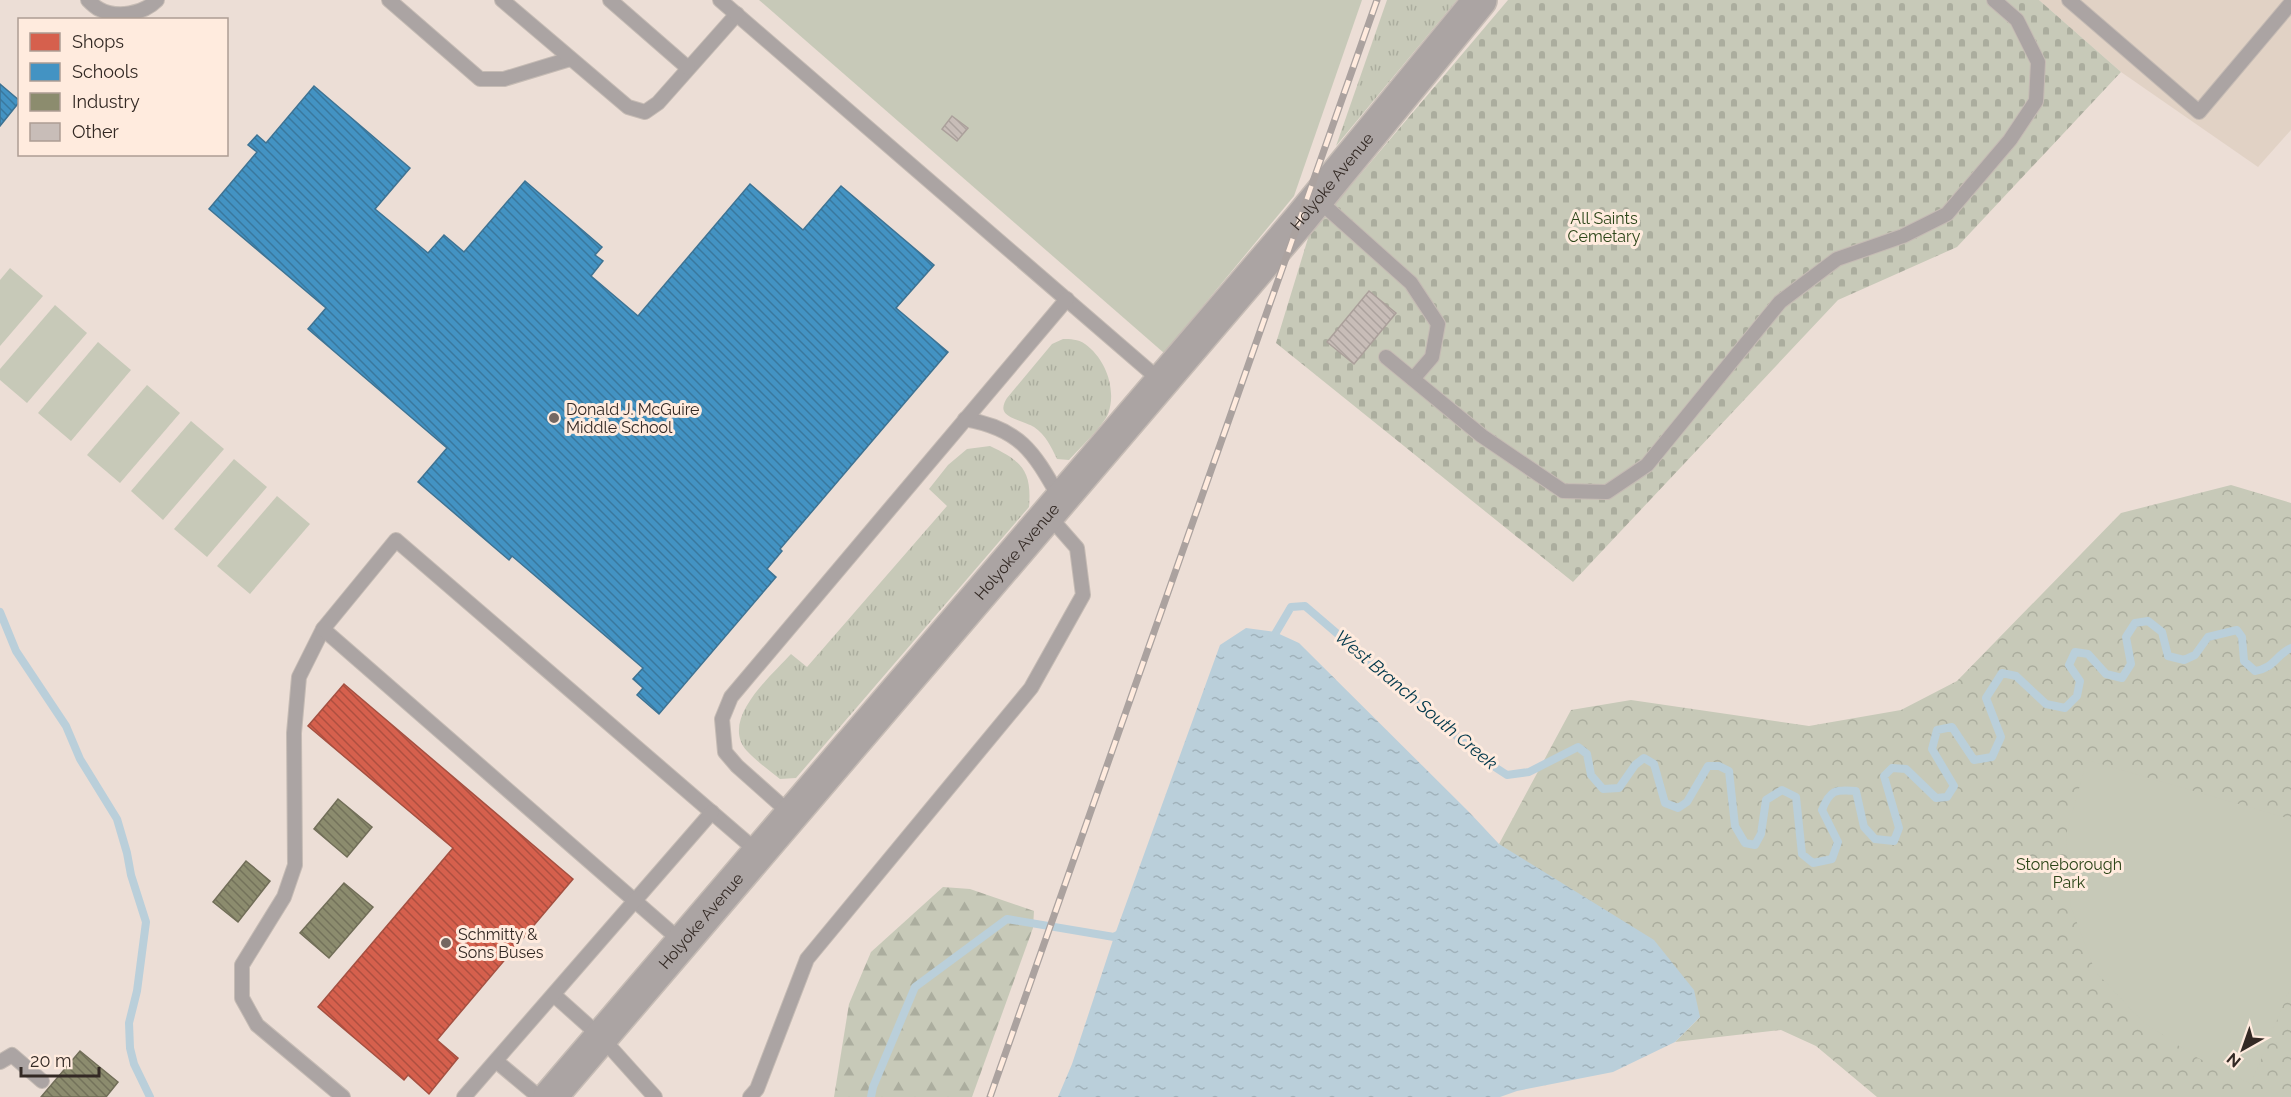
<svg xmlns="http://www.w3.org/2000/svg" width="2291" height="1097" viewBox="0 0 2291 1097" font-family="Raleway,sans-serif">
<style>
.industrial{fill:#e1d2c5}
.grass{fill:url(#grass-tufts)}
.forest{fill:url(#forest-firs)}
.cemetery{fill:url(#cemetery-stones)}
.park{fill:url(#park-crowns)}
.pitch{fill:#c7c9b8}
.water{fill:url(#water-ripples)}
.shops{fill:url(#shops-back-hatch);stroke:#a55041;stroke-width:1.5}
.schools{fill:url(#schools-back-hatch);stroke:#3e7393;stroke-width:1.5}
.industry{fill:url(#industry-back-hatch);stroke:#716e58;stroke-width:1.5}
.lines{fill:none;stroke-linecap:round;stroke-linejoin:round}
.stream{stroke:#bacfda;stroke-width:8}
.building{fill:url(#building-back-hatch);stroke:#aba09b;stroke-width:1.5}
.service-casing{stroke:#c5bbb4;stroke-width:16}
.tertiary-casing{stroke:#c5bbb4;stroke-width:36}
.service{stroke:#aba4a3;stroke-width:14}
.tertiary{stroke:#aba4a3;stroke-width:33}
.rail-casing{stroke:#aba29f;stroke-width:7}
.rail{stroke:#ffebde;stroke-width:4.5;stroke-dasharray:14;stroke-linecap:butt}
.poi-dot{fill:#746862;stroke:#ffebde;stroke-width:2}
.labels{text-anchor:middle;stroke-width:6;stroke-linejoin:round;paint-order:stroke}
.street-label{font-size:16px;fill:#332924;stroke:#ffebde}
.park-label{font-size:16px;fill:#2c4518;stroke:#ffebde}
.poi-label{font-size:16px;fill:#332924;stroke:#ffebde;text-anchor:start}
.water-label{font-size:18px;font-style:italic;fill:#01384b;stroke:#ffebde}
</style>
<defs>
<pattern id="grass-tufts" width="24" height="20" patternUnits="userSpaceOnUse" patternTransform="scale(1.5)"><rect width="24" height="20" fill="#c7c9b8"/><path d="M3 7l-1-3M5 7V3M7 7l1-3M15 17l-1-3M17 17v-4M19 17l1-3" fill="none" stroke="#abad9e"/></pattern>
<pattern id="forest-firs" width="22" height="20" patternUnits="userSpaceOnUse" patternTransform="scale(1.5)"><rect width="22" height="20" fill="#c7c9b8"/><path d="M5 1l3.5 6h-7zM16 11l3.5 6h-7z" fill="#abad9e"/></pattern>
<pattern id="cemetery-stones" width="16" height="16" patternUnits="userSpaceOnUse" patternTransform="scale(1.5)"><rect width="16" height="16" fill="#c7c9b8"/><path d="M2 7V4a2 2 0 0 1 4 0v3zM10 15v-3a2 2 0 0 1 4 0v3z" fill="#abad9e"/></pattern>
<pattern id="park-crowns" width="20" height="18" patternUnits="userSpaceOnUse" patternTransform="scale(1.5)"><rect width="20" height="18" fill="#c7c9b8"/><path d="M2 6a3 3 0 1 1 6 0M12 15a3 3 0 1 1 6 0" fill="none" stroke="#abad9e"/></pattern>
<pattern id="water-ripples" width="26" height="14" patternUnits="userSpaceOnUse" patternTransform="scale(1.5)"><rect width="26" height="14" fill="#bacfda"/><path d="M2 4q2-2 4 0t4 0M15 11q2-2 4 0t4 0" fill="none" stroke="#a0b2bb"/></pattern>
<pattern id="shops-back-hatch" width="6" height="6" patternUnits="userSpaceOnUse" patternTransform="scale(1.5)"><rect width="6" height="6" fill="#d6604d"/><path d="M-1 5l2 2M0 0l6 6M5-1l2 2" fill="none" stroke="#ae4f40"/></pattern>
<pattern id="schools-back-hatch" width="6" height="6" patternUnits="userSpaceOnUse" patternTransform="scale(1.5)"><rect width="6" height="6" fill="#4393c3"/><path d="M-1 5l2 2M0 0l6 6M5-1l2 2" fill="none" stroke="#39789e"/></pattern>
<pattern id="industry-back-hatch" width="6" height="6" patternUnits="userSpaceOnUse" patternTransform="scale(1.5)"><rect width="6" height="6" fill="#8c8c6e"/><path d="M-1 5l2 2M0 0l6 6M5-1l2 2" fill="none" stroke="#73725a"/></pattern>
<pattern id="building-back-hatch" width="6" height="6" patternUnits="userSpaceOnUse" patternTransform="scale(1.5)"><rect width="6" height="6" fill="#c8bdb8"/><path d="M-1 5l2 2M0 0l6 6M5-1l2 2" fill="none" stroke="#aca29e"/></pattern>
</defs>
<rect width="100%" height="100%" fill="#ecded6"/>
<polygon class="industrial" points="2039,0 2291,0 2291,130 2258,167 2121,72"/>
<g class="grass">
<polygon points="1387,0 1457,0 1336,146"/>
<path d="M1063 339C1070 339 1078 339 1085 344 1106 359 1117 390 1108 414 1103 426 1078 450 1069 460L1057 459C1051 447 1046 435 1034 427 1028 423 1006 418 1004 411 1002 407 1005 401 1007 398L1052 344Z"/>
<path d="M990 446C1022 461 1032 471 1029 507L796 778 780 779C769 770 756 761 747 751 719 720 771 676 791 654L807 667 947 506 929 489 948 465 967 449Z"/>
</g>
<polygon class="forest" points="943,887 970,889 1034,911 1033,928 972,1097 834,1097 849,1004 871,952"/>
<polygon class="cemetery" points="1508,0 2039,0 2121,72 1957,247 1838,300 1573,582 1276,343 1309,235"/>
<polygon class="park" points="2231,485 2291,503 2291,1097 1877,1097 1816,1046 1781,1030 1675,1042 1700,1017 1499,844 1571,710 1631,700 1809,726 1901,710 1957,681 2121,513"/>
<g class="pitch">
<polygon points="759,0 1362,0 1294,196 1164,353"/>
<polygon points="10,268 43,296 0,346 0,280"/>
<polygon points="55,305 87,333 27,403 0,380 0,369"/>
<polygon points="98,342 131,370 71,441 38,413"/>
<polygon points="147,385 180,413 120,483 87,455"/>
<polygon points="191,421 224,449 163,520 131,491"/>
<polygon points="234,459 267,487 207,557 174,529"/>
<polygon points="277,496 310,524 250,594 217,566"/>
<polygon points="2087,760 2291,819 2291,986 2251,1084 2194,1056 2142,1021 2095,971 2071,907 2066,835"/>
</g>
<polygon class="water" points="1246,628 1275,632 1299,643 1470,813 1499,844 1654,940 1694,990 1700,1017 1675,1042 1613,1072 1517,1091 1500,1097 1058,1097 1072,1064 1114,937 1220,645"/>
<polygon class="shops" points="344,684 573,879 437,1040 458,1058 429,1094 408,1075 404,1080 318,1007 453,848 308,726"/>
<g class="schools">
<polygon points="0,84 20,101 0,126"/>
<polygon points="314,86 410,168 375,209 428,253 444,235 464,252 525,181 602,247 595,255 603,261 591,276 638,316 750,184 803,230 841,186 934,265 896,308 948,352 780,549 782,551 767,569 776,577 659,714 637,695 643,688 633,679 643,668 512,556 509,560 418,482 447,448 308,329 326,308 209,209 257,152 248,145 257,135 266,143"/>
</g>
<g class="industry">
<polygon points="338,799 372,827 347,857 314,829"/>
<polygon points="246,861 270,881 238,922 213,902"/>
<polygon points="344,883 373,907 329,958 300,933"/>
<polygon points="80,1051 118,1082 106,1097 41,1097"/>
</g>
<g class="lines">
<g class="stream">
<polyline points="0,612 16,651 66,726 80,759 117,819 127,853 131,875 146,922 137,991 129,1023 130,1048 134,1064 150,1097"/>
<path d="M1271 641 1291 607 1305 606 1487 762 1507 775 1529 772 1578 747 1587 754 1591 775 1603 789 1619 788 1635 765 1644 758 1654 764 1665 803 1678 808 1687 802 1708 766H1719L1729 771 1735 826 1745 843 1755 845 1761 834 1766 800 1782 790 1796 797 1802 854 1813 863 1832 859 1838 842 1822 810C1830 790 1835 789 1856 791L1864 827 1875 839 1894 841 1899 828 1884 776 1892 768 1906 769 1936 798 1947 797 1954 786 1932 749 1937 730 1952 727 1974 760 1992 757 2001 737 1986 698 2002 673 2016 676 2046 704 2065 708 2077 696 2080 681 2069 665 2075 652 2088 654 2106 674 2122 678 2131 664 2126 637 2135 623 2148 621 2162 632 2168 656 2184 660 2195 655 2208 637 2237 630 2242 637 2244 661 2255 671C2274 668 2275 656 2291 648"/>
<polyline points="871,1097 873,1087 915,987 1007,919 1114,937 1121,933"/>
</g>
</g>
<g class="building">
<polygon points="952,116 968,128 957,141 942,129"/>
<polygon points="1369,291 1396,313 1354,364 1327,342"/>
</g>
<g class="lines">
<g class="service-casing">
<g id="service">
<path d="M88 0C91 3 95 7 99 9 117 19 143 14 157 0"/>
<polyline points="389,0 480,79 504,79 570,59"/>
<polyline points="502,0 628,107 645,112 658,103 737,14"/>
<polyline points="610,0 688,68"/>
<polyline points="720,0 1162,382"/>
<polyline points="2069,0 2199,112 2291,3"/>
<polyline points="1317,199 1411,283 1438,324 1432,357 1413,379"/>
<polyline points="1386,357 1482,436 1563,491 1607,492 1647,465 1780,302 1837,259 1903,236 1947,214 2010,140 2036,101 2038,62 2017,20 1994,0"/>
<path d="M965 419C1022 429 1034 453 1061 500"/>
<polyline points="323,629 299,677 294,733 295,865 284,897 242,965 242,998 257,1025 343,1097"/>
<polyline points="792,815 737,766 725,752 722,719 731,697 1067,299"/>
<polyline points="682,942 323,629 396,540 759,853"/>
<polyline points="554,995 601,1037 655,1097"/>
<polyline points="496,1061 539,1097"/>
<polyline points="0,1062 12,1055 42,1081"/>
<polyline points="464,1097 712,812"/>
<polyline points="750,1097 757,1089 807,959 1031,688 1083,595 1077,548 1048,515"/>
</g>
</g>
<g class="tertiary-casing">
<g id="tertiary">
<path id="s1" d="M550 1097 1299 221 1480 0"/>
</g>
</g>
<use href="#service" class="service"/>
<use href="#tertiary" class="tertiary"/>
<g class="rail-casing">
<polyline id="rail" points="990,1097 1377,0"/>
</g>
<use href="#rail" class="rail"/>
</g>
<g class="poi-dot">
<circle cx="554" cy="418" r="6"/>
<circle cx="446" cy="943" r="6"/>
</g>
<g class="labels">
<g class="street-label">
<text dy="6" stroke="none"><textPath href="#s1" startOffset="1204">Holyoke Avenue</textPath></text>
<text dy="6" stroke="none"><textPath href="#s1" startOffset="718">Holyoke Avenue</textPath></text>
<text dy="6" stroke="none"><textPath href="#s1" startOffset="232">Holyoke Avenue</textPath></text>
</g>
<g class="park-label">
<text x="1604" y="224">All Saints<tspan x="1604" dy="18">Cemetary</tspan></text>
<text x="2069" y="870">Stoneborough<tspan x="2069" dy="18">Park</tspan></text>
</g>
<g class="poi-label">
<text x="566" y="415">Donald J. McGuire<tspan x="566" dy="18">Middle School</tspan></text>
<text x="458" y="940">Schmitty &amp;<tspan x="458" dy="18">Sons Buses</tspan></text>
</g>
<g class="water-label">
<text transform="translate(1416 700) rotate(40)" y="6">West Branch South Creek</text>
</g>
</g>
<rect x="18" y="18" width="210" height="138" fill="#ffebde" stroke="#ad9d94" stroke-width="1.5"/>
<rect x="30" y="33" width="30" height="18" fill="#d6604d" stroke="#ad9d94" stroke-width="1.5"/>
<text x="72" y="48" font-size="18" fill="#332924">Shops</text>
<rect x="30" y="63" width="30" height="18" fill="#4393c3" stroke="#ad9d94" stroke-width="1.5"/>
<text x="72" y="78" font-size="18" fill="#332924">Schools</text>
<rect x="30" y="93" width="30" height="18" fill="#8c8c6e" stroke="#ad9d94" stroke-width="1.5"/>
<text x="72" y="108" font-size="18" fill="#332924">Industry</text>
<rect x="30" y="123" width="30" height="18" fill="#c8bdb8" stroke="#ad9d94" stroke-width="1.5"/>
<text x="72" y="138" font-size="18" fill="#332924">Other</text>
<g transform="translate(2243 1049) rotate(220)" stroke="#ffebde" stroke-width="4.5" paint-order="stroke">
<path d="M0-4.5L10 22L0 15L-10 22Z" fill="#332924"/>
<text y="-9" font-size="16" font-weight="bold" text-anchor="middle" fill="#332924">N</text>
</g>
<path d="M21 1067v9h78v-9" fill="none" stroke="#332924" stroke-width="3"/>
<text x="30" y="1067" font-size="18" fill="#332924" stroke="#ffebde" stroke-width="4.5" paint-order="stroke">20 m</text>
</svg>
